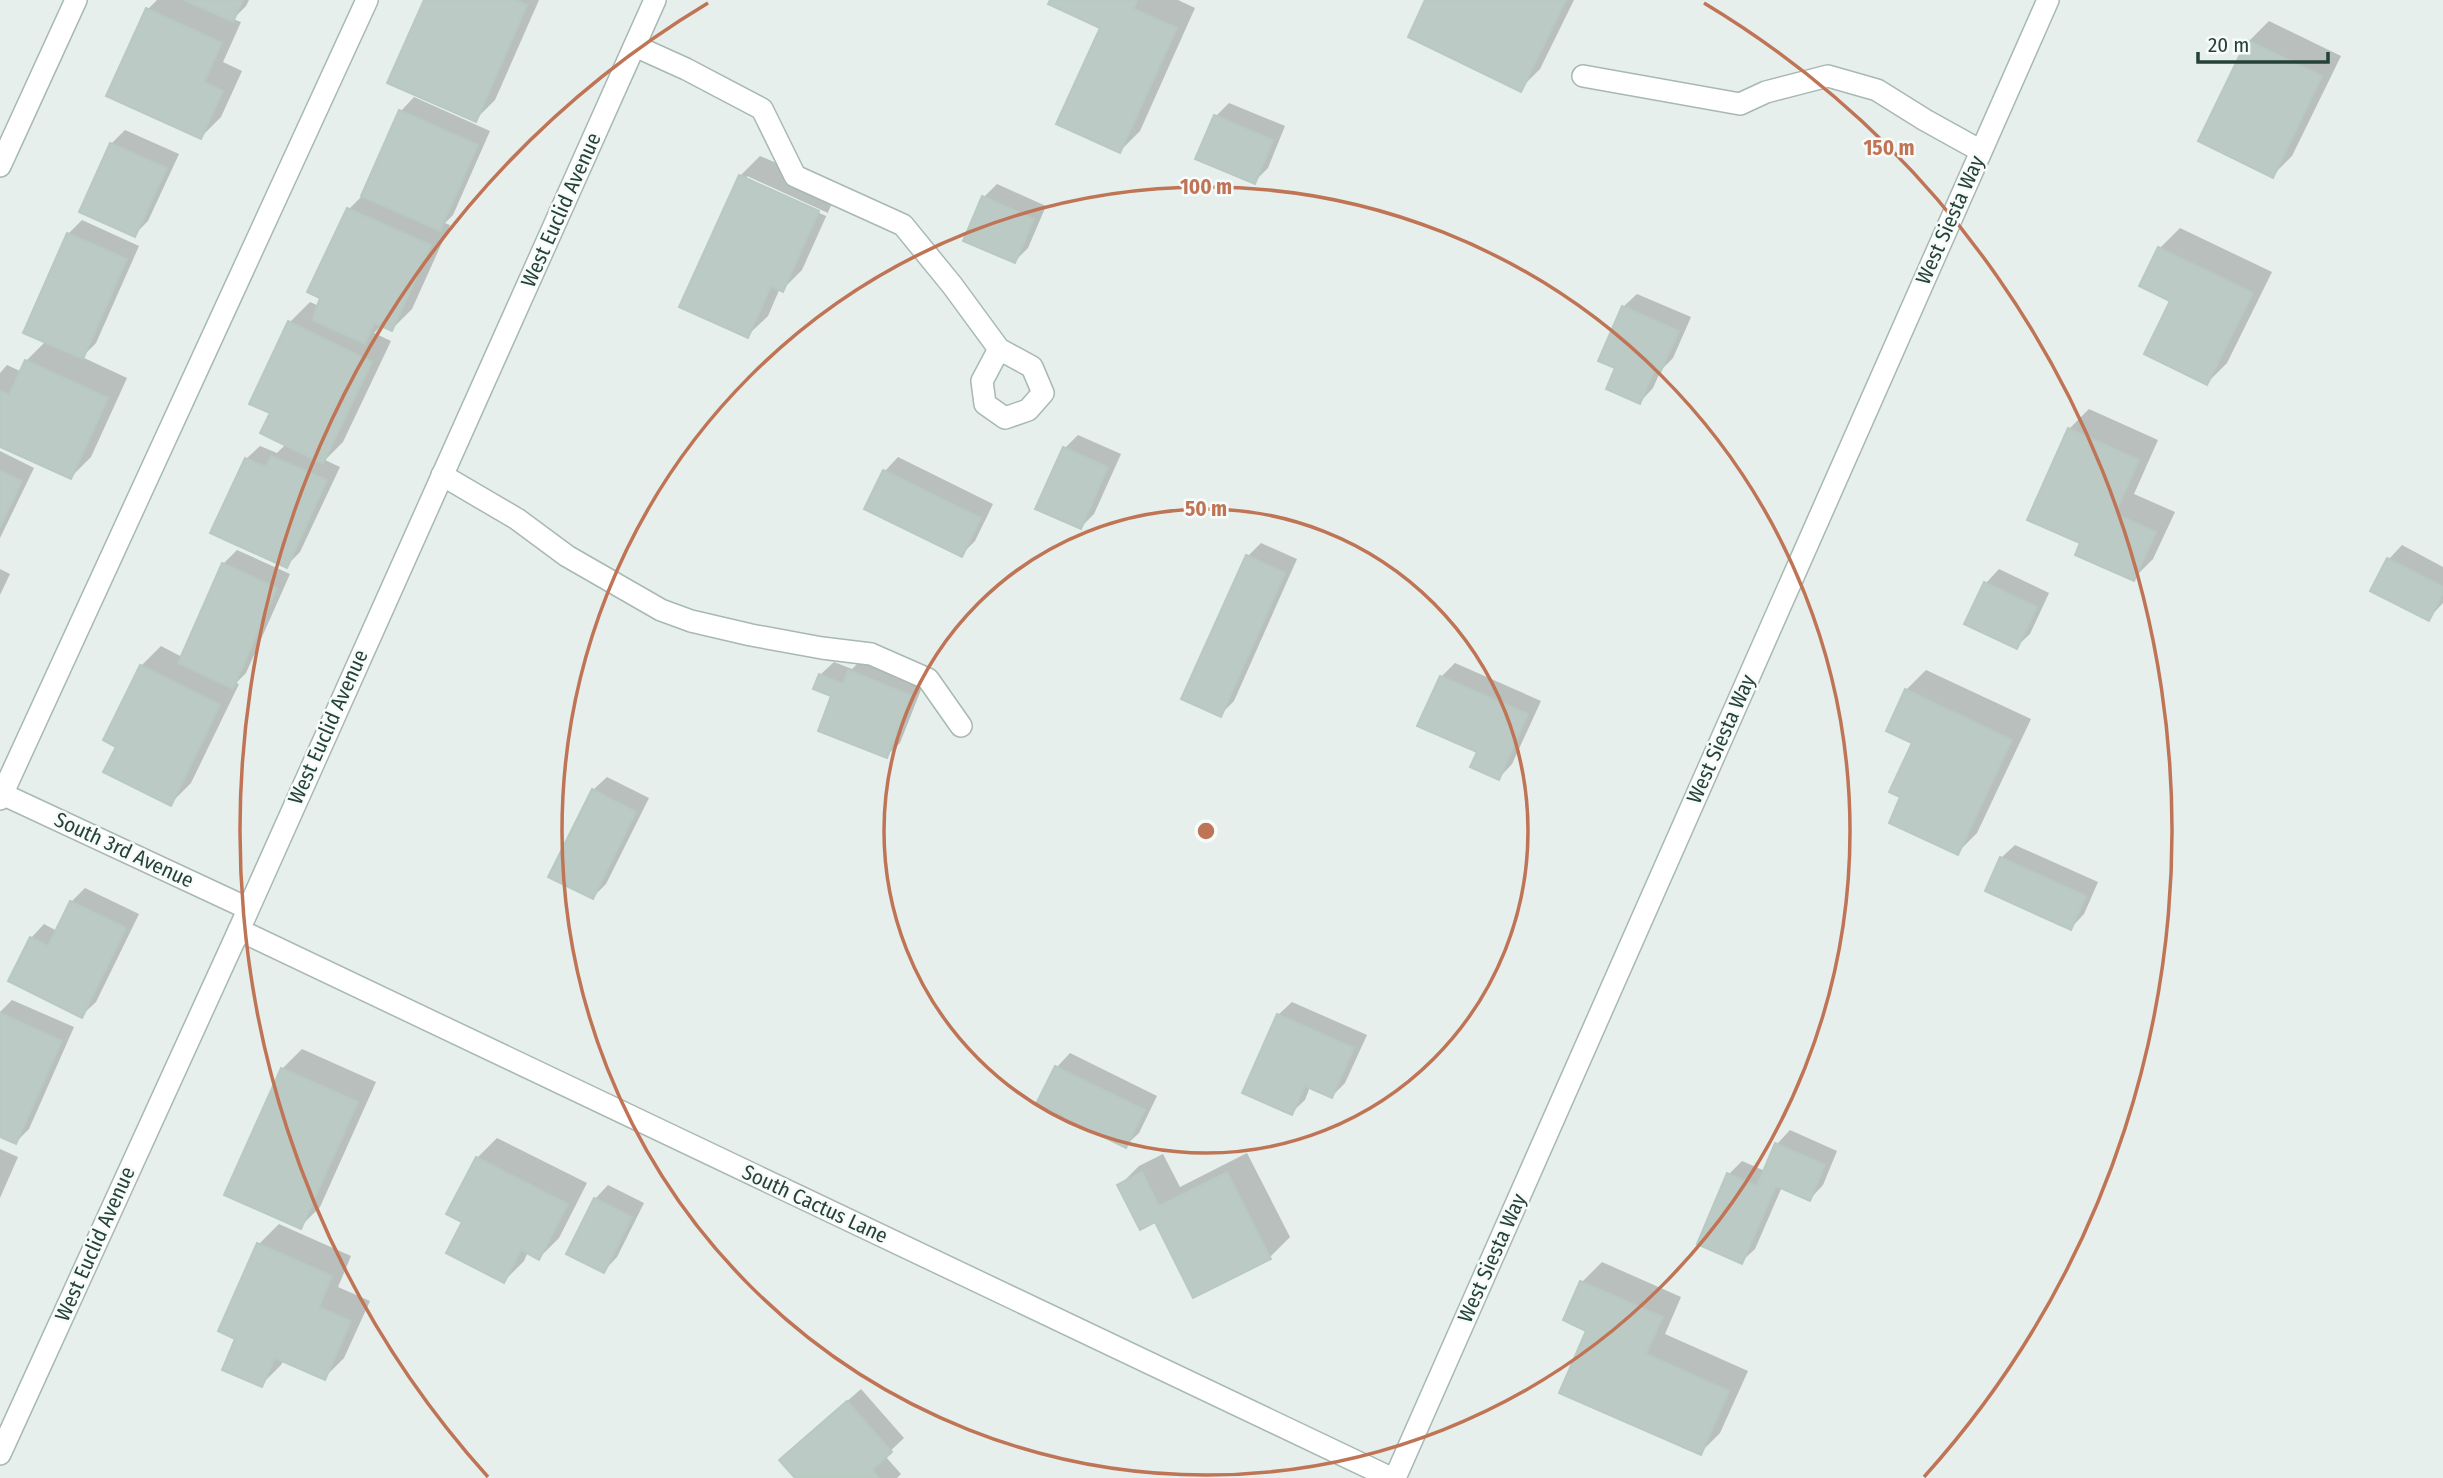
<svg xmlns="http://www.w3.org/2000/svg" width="2443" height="1478" viewBox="0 0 2443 1478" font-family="'Fira Sans Condensed',sans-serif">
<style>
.shadow{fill:#0003;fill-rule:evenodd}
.building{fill:#bbcac4;stroke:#b8c9c2;stroke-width:2}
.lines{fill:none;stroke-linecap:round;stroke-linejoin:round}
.lane-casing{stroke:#a8b8b2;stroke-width:24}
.street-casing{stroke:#a8b8b2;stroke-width:24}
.lane{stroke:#fff;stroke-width:21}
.street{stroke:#fff;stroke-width:21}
.ring{fill:none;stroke:#c07456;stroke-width:3.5}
.labels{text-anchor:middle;stroke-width:5;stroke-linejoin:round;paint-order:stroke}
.street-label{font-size:21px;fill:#24423a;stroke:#f7fbf9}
.centre{fill:#c07456;stroke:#f7fbf9;stroke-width:3.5}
.ring-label{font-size:21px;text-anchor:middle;font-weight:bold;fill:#c07456;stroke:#f7fbf9;stroke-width:5;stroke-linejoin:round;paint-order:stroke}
</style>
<rect width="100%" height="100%" fill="#e6efeb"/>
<g class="shadow">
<polygon points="157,0 249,0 246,6 233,19 241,22 223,62 242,71 221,117 201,137 148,9"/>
<polygon points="426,0 539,0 495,100 475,120"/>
<polygon points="1052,0 1178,0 1195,8 1140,131 1120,151 1102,27"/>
<polygon points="1427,0 1574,0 1540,69 1520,89"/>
<polygon points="2269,21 2341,56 2292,156 2272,176 2249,41"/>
<polygon points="414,97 490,131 453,215 445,223 450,225 412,309 392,329 382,325 374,333 391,341 343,442 325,460 340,467 300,552 286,566 246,459 260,446 277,453 286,444 273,412 290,322 310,302 319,306 349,209 363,195 401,111"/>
<polygon points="1229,103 1285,126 1268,168 1254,182 1216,116"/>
<polygon points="125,130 179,154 148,221 135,234 111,144"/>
<path d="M760 156 838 190 802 270 782 290 780 288 768 316 747 336 740 176ZM747 176 828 213 826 216 747 180Z"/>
<polygon points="997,184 1046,206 1028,248 1015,261 984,197"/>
<polygon points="82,220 139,246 96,343 82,357 127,378 91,457 71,477 0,445 0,373 7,365 22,372 26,361 46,341 25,332 68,234"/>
<polygon points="2180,228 2272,272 2227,363 2207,383 2160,248"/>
<polygon points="1637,294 1691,317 1673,358 1661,370 1653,388 1640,402 1617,367 1623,307"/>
<polygon points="2089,409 2158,440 2134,494 2175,512 2153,559 2133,579 2069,429"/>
<polygon points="1078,435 1121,454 1094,514 1081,527 1065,448"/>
<polygon points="0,451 34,468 0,538"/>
<polygon points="898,457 993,504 975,541 962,554 867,508 885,471"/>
<polygon points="1261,543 1297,559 1234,701 1220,715 1248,556"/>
<polygon points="2402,545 2443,567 2443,603 2428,619 2373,590 2389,559"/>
<polygon points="237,550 290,574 246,673 236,683 239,684 191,783 171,803 141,666 161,646 182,657 223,564"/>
<polygon points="0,569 10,574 0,595"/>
<polygon points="1999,569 2049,593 2030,634 2016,647 1966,623 1986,583"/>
<polygon points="863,658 924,682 900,743 886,756 834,695 820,675 834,662 852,669"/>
<polygon points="1455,663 1541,701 1512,764 1499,778 1479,751 1441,677"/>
<polygon points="1926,670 2031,719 1977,833 1957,853 1903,796 1914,742 1906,690"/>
<polygon points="607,777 649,798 606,884 593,897 593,790"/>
<polygon points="2015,845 2098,882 2084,914 2071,928 2001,858"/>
<polygon points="85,888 139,914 96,1002 82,1015 31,938 44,924 57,931 71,902"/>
<polygon points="12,1000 74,1027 29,1129 16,1142 0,1135 0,1012"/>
<polygon points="1292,1002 1367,1035 1345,1083 1332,1096 1310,1087 1305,1100 1291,1113 1278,1015"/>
<polygon points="302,1049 376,1082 320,1207 300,1227 282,1069"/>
<polygon points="1070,1053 1157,1096 1139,1133 1125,1146 1038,1104 1057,1067"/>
<polygon points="1790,1130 1837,1151 1823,1185 1810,1199 1782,1187 1755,1249 1741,1262 1729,1174 1742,1161 1765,1171 1777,1144"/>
<polygon points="497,1138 587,1183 559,1238 539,1258 528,1252 524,1261 504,1281 464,1221 477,1158"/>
<polygon points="0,1149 18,1157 0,1198"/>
<polygon points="1247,1153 1290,1237 1270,1257 1156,1220 1119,1186 1139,1166 1163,1154 1180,1187"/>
<polygon points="608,1185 644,1203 617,1257 604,1271 595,1199"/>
<polygon points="279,1224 351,1256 338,1287 370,1301 344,1358 324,1378 284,1360 281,1365 261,1385 238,1338 259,1244"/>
<polygon points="1602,1262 1681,1297 1665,1334 1748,1371 1720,1433 1700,1453 1589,1330 1582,1282"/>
<polygon points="861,1389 904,1438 885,1456 901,1474 897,1478 797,1478 795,1447"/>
</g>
<g class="building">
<polygon points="184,0 243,0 233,22"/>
<polygon points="424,0 515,0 527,5 476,122 387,83"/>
<polygon points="1050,0 1137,0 1134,9 1177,28 1120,153 1056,124 1100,28 1048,4"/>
<polygon points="1425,0 1566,0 1521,92 1408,37"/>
<polygon points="146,8 222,43 204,82 223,91 201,139 106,96"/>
<polygon points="2247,40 2322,76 2273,178 2198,141"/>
<polygon points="399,110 478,145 440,231 361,196"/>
<polygon points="1214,115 1273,140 1255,184 1195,159"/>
<polygon points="110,143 167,168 135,237 79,212"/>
<polygon points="739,175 819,211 783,292 771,286 748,338 679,307"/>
<polygon points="982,196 1034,219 1015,263 963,241"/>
<polygon points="347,208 431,245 392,331 374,323 365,344 312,320 320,298 307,292"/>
<polygon points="67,233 127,259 83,359 23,333"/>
<polygon points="2158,247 2253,293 2207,385 2144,354 2170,301 2139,286"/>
<polygon points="1622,306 1679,331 1660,373 1654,371 1640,404 1606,389 1615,368 1598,361"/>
<polygon points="288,321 372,362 323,464 260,433 270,413 249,404"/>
<polygon points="25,360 108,398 71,479 0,447 0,391 9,395"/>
<polygon points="2068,428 2139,460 2115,514 2156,532 2134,581 2075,555 2080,543 2027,520"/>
<polygon points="1063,447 1108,467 1081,529 1035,509"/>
<polygon points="271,456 327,480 287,568 210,533 245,458 266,467"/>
<polygon points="883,470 981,518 962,557 864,509"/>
<polygon points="0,471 22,481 0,527"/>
<polygon points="1246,555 1285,573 1221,717 1181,699"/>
<polygon points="2387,558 2443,587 2443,593 2429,621 2370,591"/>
<polygon points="222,563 277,588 233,689 178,663"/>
<polygon points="1984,582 2037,607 2017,649 1964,624"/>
<polygon points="140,665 220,705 171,806 103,772 116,747 103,740"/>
<polygon points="848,670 911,695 887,758 818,731 831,696 813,689 819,674 843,684"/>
<polygon points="1440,676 1528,714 1499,780 1470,767 1477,752 1417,726"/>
<polygon points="1905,689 2012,740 1958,855 1889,823 1900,797 1889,792 1912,743 1886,731"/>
<polygon points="592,789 636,812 593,899 548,877"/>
<polygon points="2000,857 2086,896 2071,930 1985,891"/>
<polygon points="70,901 126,928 82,1018 8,981 30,937 48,946"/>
<polygon points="0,1013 62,1041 16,1144 0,1137"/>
<polygon points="1277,1014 1354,1048 1332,1098 1305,1086 1292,1115 1242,1093"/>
<polygon points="1055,1066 1145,1110 1126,1148 1036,1104"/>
<polygon points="281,1068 358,1102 301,1229 224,1195"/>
<polygon points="1775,1143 1825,1165 1810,1201 1776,1186 1742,1264 1697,1244 1727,1173 1757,1186"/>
<polygon points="476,1157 568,1204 539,1260 521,1250 504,1283 446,1253 462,1222 446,1214"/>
<polygon points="1142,1172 1159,1206 1227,1172 1271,1259 1193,1298 1155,1222 1140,1230 1117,1185"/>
<polygon points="594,1198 632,1217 604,1273 566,1254"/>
<polygon points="257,1243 332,1276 319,1307 351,1321 325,1380 275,1358 262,1387 222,1370 235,1339 218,1331"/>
<polygon points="1580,1281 1663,1317 1646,1354 1729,1391 1701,1455 1559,1393 1586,1331 1563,1320"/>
<polygon points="847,1401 892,1452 872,1470 879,1478 795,1478 779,1460"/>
</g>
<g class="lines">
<g class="lane-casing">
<g id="lane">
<polyline points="635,46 686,69 762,109 795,176 903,225 952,285 999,349 1032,367 1043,393 1028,410 1005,418 985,404 982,381 999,349"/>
<polyline points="1583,76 1740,104 1766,92 1828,76 1877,90 1925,120 1981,151"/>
<polyline points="442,475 517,519 567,556 661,610 691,621 751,635 822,648 871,654 928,679 961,726"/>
<polyline points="0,799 367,0"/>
</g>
</g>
<g class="street-casing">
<g id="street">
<polyline points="0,166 76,0"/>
<polyline points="0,793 247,908"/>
<polyline points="239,930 1391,1478"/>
<polyline points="0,1454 239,930 655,0"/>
<polyline points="1395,1478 2048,0"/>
</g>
</g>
<use href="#lane" class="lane"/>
<use href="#street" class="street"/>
</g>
<g class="ring">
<circle cx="1206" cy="831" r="322"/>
<circle cx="1206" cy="831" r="644"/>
<path d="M488 1477A966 966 0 0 1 708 3M1704 3A966 966 0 0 1 1924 1477"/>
</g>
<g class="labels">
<g class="street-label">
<text transform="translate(561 210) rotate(-66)" y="7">West Euclid Avenue</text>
<text transform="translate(1950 220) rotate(-66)" y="7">West Siesta Way</text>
<text transform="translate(328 727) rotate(-66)" y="7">West Euclid Avenue</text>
<text transform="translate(1721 739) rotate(-66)" y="7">West Siesta Way</text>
<text transform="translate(124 850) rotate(25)" y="7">South 3rd Avenue</text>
<text transform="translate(815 1204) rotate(25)" y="7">South Cactus Lane</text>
<text transform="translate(95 1244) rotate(-66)" y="7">West Euclid Avenue</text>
<text transform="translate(1492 1258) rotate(-66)" y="7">West Siesta Way</text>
</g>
</g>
<circle cx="1206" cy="831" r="10" class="centre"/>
<g class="ring-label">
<text x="1889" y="155">150 m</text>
<text x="1206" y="194">100 m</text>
<text x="1206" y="516">50 m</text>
</g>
<path d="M2198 52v10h130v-10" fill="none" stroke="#24423a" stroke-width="3.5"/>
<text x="2208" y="52" font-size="21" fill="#24423a" stroke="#f7fbf9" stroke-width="5" paint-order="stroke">20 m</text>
</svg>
